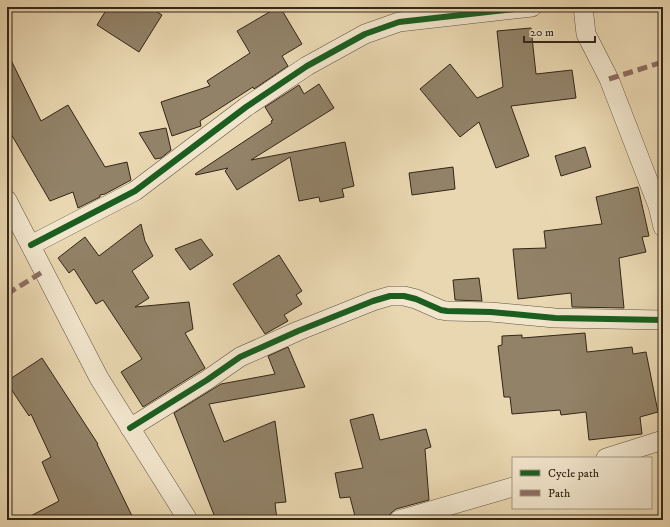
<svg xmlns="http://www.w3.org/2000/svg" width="670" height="527" viewBox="0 0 670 527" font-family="'IM FELL DW Pica',serif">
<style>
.building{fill:#928268;stroke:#342618}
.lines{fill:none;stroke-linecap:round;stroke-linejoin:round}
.minor-casing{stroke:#61523e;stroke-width:20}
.minor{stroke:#f1e5cc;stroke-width:19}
.quiet{stroke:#8d6e63;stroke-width:5;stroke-dasharray:10 5;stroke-linecap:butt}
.cycleway-casing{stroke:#f1e5cc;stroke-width:8}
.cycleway{stroke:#1b5e20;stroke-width:6}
</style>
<rect width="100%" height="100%" fill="#e9d7b1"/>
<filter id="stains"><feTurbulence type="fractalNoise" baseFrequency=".005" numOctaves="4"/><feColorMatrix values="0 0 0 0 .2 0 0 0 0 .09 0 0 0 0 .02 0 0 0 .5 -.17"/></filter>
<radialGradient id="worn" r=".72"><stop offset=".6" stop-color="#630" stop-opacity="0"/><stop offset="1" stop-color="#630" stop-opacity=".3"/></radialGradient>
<g class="building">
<polygon points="108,7 149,7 162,15 139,52 97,25"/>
<polygon points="278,7 280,7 302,44 282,56 288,66 254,89 253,87 200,121 201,126 172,136 161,102 210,86 207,81 250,53 237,31"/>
<polygon points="531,28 536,74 572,70 576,98 511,106 529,156 496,168 479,122 460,137 420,89 450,64 477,98 503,87 497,31"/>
<polygon points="7,52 41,121 68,105 105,167 127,162 131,180 105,194 100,195 100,197 78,208 73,192 50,201 7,127"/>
<polygon points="319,84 334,108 251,160 345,142 354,186 342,189 344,197 320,202 319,197 299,201 290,157 237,190 225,171 228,168 196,175 195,174 272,123 271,121 273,120 265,107 299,85 304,94"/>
<polygon points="166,128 171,150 161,158 155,159 139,133"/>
<polygon points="585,147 591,167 561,176 555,156"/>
<polygon points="453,167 455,189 412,195 409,173"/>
<polygon points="638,187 649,236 642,237 646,252 619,258 624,308 572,307 571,293 518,299 513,249 546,248 544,231 602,224 596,197"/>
<polygon points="141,224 145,241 153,256 132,271 149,298 135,307 189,302 193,329 185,333 205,368 143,407 121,372 142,359 103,300 96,304 74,269 69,273 58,258 85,237 99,256"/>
<polygon points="201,239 213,255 190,270 175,249"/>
<polygon points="279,255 302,291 296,295 302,304 284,315 288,321 265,334 233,284"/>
<polygon points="479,278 482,301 455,300 453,280"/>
<polygon points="585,333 587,352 632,347 633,354 646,352 658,412 640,417 642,434 589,440 586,412 561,415 560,410 512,414 510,397 504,397 498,346 502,345 502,336 522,335 522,338"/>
<polygon points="288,347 305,387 209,404 224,442 275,421 286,502 275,503 277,520 216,520 174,413 221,384 275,374 268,356"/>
<polygon points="42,358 98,444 97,444 134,520 23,520 59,501 42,462 51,457 31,414 29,416 7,383 7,381"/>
<polygon points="373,414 380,440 426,429 431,447 425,449 429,500 396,509 391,513 388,518 382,520 356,520 350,497 340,498 335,473 363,468 350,420"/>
</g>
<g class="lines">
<g class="minor-casing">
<g id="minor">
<polyline points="583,7 586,34 609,79 658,206 663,227"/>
<polyline points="7,200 99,378 188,520"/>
<polyline points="31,245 135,191 246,107 307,66 365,34 399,22 532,7"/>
<polyline points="130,428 207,380 240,357 298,331 373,301 390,296 404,296 416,299 441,310 447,311 491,312 555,318 663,320"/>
<polyline points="606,458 663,440"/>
<polyline points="399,520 513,487"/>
</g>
</g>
<use href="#minor" class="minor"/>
<g class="quiet">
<polyline points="609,79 663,62"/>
<polyline points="7,294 44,271"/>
</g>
<g class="cycleway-casing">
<g id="cycleway">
<polyline points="31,245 135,191 246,107 307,66 365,34 399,22 532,7"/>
<polyline points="130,428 207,380 240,357 298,331 373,301 390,296 404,296 416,299 441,310 447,311 491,312 555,318 663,320"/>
</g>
</g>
<use href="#cycleway" class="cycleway"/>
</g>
<rect width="670" height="527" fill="none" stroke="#e9d7b1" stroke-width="24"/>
<rect x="8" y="8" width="654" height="511" fill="none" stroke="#342618" stroke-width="2"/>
<rect x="12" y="12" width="646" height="503" fill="none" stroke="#342618"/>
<rect x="512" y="457" width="140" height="52" fill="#f1e5cc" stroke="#a59984"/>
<rect x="520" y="470" width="20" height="6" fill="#1b5e20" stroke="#a59984"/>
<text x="548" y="477" font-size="12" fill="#342618">Cycle path</text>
<rect x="520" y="490" width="20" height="6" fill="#8d6e63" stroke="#a59984"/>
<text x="548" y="497" font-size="12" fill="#342618">Path</text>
<path d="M524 36v6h71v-6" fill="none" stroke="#342618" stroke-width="2"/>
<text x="530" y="36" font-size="12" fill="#342618" stroke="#f1e5cc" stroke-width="3" paint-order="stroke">20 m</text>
<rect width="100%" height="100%" filter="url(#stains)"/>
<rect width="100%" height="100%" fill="url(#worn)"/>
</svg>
